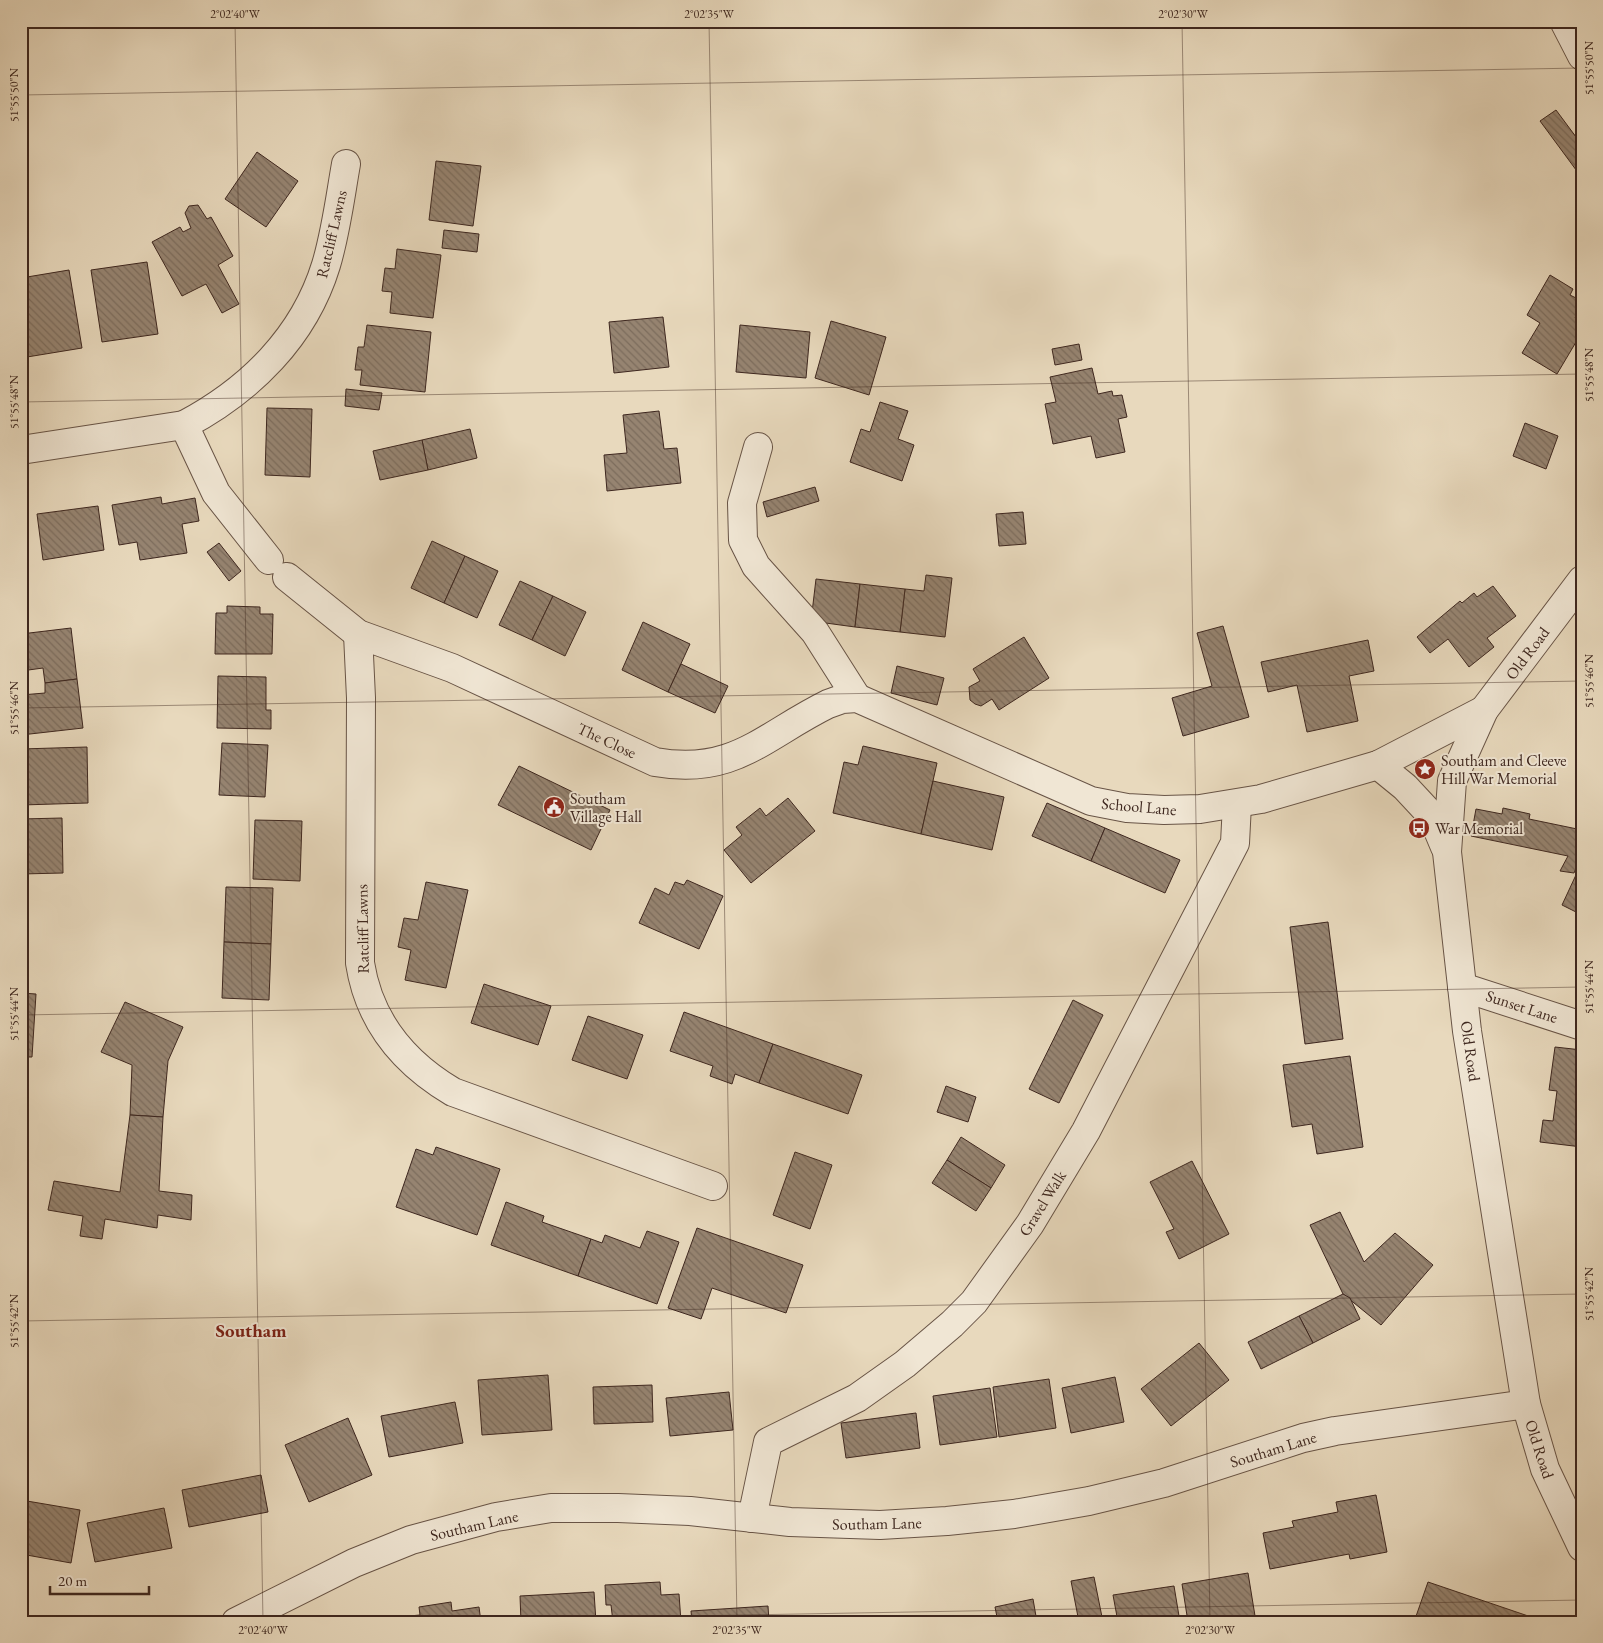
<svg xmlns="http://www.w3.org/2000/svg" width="1603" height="1643" viewBox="0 0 1603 1643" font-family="'EB Garamond',serif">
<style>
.building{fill:url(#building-back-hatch);stroke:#3e271f}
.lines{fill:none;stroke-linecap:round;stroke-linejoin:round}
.minor-casing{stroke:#685446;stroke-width:30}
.minor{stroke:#f0e6d4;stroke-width:28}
.ticks{fill:none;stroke:#3e271f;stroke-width:1;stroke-opacity:0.45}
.labels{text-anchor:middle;stroke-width:4;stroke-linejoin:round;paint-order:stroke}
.street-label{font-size:16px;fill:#3e271f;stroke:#f0e6d4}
.poi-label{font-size:16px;fill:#3e271f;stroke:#f0e6d4;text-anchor:start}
.quarter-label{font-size:19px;font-weight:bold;fill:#7a1f14;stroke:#f0e6d4}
.neatline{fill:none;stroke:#3e271f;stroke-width:2}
.ticks-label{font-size:12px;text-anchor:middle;fill:#3e271f}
</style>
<defs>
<pattern id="building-back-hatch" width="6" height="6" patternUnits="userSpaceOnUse" patternTransform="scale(1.25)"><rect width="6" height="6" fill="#968471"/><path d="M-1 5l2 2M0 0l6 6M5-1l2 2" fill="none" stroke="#7c6c5c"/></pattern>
</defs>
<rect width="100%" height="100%" fill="#e8d9bd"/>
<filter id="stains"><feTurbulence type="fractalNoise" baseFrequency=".004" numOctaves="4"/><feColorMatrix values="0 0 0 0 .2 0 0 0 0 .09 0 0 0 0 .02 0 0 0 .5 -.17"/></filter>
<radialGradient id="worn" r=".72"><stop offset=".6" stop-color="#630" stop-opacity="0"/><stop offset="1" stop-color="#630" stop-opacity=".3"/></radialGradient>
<g class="building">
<polygon points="1556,110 1582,145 1582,178 1540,121"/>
<polygon points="257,152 298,181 266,227 225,199"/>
<polygon points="436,161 481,166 473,226 429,220"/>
<polygon points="198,205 207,219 211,217 233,256 218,265 239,304 222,313 206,284 182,296 152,242 180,227 183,232 191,228 185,213 189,206"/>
<polygon points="444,230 479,234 477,252 442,248"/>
<polygon points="397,249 441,255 433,318 390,313 392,292 382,291 385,268 395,269"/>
<polygon points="147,262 158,334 102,342 91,270"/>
<polygon points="69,270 82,348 27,357 21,323 21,278"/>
<polygon points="1550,275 1573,289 1570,295 1582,301 1582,306 1575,318 1582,322 1582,332 1557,374 1522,353 1540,323 1527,315"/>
<polygon points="663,317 669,367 614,373 609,322"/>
<polygon points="831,321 886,337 869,395 815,378"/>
<polygon points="367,325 431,332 425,392 360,385 362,370 355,370 358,347 364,347"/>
<polygon points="740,325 810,332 806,378 736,372"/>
<polygon points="1079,344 1082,360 1055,365 1052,349"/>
<polygon points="1092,368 1098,394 1112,391 1113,396 1122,395 1127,417 1118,419 1125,452 1096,458 1091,436 1053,444 1045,404 1056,402 1050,377"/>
<polygon points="346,389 382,393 379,410 345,406"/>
<polygon points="880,402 908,411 898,439 914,445 902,481 850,462 861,429 870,432"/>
<polygon points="267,408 312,409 310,477 265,475"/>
<polygon points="659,411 664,449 677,448 681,483 607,491 604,455 627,453 623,415"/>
<polygon points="1525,423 1558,436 1546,469 1513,456"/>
<polygon points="470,429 477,458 428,470 422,440"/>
<polygon points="422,440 428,470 380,480 373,451"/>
<polygon points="815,487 819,501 767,517 763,502"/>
<polygon points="161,497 162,504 195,498 199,521 182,524 187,553 140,560 137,542 119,545 112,505"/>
<polygon points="98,506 104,550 43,560 37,514"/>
<polygon points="1023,512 1026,544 999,546 996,514"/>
<polygon points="21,533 28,567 21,568"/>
<polygon points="432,541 465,556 444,603 411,588"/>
<polygon points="219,543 241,571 229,581 207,552"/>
<polygon points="465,556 498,571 477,618 444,603"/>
<polygon points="926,575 952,578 945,637 900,632 905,589 924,591"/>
<polygon points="816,579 860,584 855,627 811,621"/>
<polygon points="520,581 553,596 532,640 499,625"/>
<polygon points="860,584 905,589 900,632 855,627"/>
<polygon points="1493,586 1516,616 1487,638 1494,647 1469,667 1448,639 1430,653 1417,637 1460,601 1462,603 1474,593 1477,597"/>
<polygon points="553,596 586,612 565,656 532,640"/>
<polygon points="227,606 260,607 260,614 273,614 272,654 215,654 216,613 227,613"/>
<polygon points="643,622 690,644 668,692 622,670"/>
<polygon points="1223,626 1249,717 1183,736 1172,698 1212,686 1197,633"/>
<polygon points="71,628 77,679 45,683 43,668 21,671 21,634"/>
<polygon points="1024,637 1049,678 999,710 992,699 981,706 975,704 970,700 969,687 980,681 973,669"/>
<polygon points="1368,640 1374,671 1349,676 1358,721 1307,732 1297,685 1268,692 1261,662"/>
<polygon points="681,664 728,686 715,713 668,692"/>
<polygon points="897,666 944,678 937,705 891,693"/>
<polygon points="218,676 266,677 266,710 271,710 271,729 217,728"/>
<polygon points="77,679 83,728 21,735 21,695 45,693 45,683"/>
<polygon points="222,743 268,745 265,797 219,795"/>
<polygon points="863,746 937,763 921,834 833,813 844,762 858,765"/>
<polygon points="87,747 88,803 21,805 21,749"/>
<polygon points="519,766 610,810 591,850 498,805"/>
<polygon points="933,781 1004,797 992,850 921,834"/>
<polygon points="788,798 815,831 751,883 724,850 742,835 736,827 760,808 766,816"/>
<polygon points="1047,803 1105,828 1091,861 1032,836"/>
<polygon points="1503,808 1530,814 1529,819 1582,830 1582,854 1574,873 1560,871 1568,856 1471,836 1476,809 1502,814"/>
<polygon points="62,818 63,873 21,874 21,819"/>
<polygon points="255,820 302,821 300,881 253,879"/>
<polygon points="1105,828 1180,860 1165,893 1091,861"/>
<polygon points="1582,862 1582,915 1562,905"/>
<polygon points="687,880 723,896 699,949 639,923 655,888 669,895 675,882 684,885"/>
<polygon points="426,882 468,890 446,988 405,980 411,950 398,947 404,918 418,920"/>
<polygon points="226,887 273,888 271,944 224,942"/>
<polygon points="1328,922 1343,1039 1305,1044 1290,927"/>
<polygon points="224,942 271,944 269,1000 222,998"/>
<polygon points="484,984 551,1006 538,1045 471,1023"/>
<polygon points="21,993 36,994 32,1057 21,1057"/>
<polygon points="1073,1000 1103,1015 1059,1103 1029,1089"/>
<polygon points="125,1002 183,1027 168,1061 163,1117 130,1115 132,1065 101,1052"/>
<polygon points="684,1012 773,1044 759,1083 735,1074 732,1084 710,1076 713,1066 670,1051"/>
<polygon points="588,1016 643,1035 627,1079 572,1060"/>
<polygon points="773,1044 862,1075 848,1114 759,1083"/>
<polygon points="1555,1047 1582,1050 1582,1147 1540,1142 1543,1120 1553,1121 1557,1091 1549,1090"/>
<polygon points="1350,1056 1363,1147 1317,1154 1312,1124 1292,1127 1283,1065"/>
<polygon points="946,1086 976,1097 968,1122 937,1112"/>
<polygon points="130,1115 163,1117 159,1191 192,1195 191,1220 158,1215 157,1228 105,1219 102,1239 80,1236 83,1216 48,1210 54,1181 120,1192"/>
<polygon points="961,1137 1005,1165 991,1188 947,1160"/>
<polygon points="436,1147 500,1169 477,1235 396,1207 416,1149 433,1155"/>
<polygon points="795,1152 832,1165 810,1229 773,1215"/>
<polygon points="947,1160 991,1188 976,1211 932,1183"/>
<polygon points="1192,1161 1229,1234 1179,1259 1166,1232 1174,1229 1150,1182"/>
<polygon points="506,1202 544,1216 542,1222 591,1239 578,1276 491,1245"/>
<polygon points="1340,1212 1364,1262 1395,1233 1433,1265 1381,1325 1343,1294 1310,1225"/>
<polygon points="697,1228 803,1265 786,1313 712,1288 701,1319 668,1308"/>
<polygon points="647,1231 679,1242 657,1304 578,1276 591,1239 602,1243 605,1235 640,1248"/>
<polygon points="1343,1294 1350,1298 1360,1319 1313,1343 1299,1316"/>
<polygon points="1299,1316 1313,1343 1261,1369 1248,1342"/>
<polygon points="1199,1343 1229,1380 1171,1426 1141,1389"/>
<polygon points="548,1375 552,1430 482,1435 478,1380"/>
<polygon points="1115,1377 1124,1422 1071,1433 1062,1388"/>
<polygon points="1049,1379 1056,1428 999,1437 993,1387"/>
<polygon points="652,1385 653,1422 594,1424 593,1387"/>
<polygon points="990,1388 997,1437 940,1445 933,1396"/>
<polygon points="729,1392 733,1430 670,1436 666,1398"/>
<polygon points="455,1402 463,1443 389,1457 381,1416"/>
<polygon points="916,1413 920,1448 846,1458 841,1423"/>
<polygon points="348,1418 372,1475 309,1502 285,1445"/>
<polygon points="261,1475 268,1512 189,1527 182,1490"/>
<polygon points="1376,1495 1387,1552 1350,1559 1349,1554 1270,1569 1263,1533 1294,1527 1292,1521 1338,1512 1336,1502"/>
<polygon points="21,1500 80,1510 71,1563 21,1554"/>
<polygon points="164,1508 172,1548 95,1562 87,1523"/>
<polygon points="1248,1573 1256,1622 1188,1622 1182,1584"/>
<polygon points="1094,1577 1103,1622 1079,1622 1071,1581"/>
<polygon points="660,1582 661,1595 679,1594 681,1622 613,1622 611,1605 606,1605 605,1585"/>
<polygon points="1428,1582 1537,1619 1536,1622 1414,1622"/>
<polygon points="1174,1586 1180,1622 1118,1622 1113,1595"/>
<polygon points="594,1592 596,1622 521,1622 520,1596"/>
<polygon points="1033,1599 1037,1622 998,1622 995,1607"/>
<polygon points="451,1602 452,1611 479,1607 481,1622 410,1622 409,1616 420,1615 419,1607"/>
<polygon points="768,1606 769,1622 692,1622 691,1611"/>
</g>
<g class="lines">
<g class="minor-casing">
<g id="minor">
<polyline points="1564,21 1582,56"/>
<path d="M184 425C250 390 304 337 326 265 336 232 340 198 346 164"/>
<polyline points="758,447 742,503 743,540 756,566 815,632 857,698"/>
<polyline points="21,450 184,425 216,493 269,560"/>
<path d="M287 577 358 634 452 668 655 762C734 776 763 736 828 704L842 699 857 698 1091 801 1127 808 1164 810 1200 809 1261 799 1378 765 1484 710"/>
<polyline points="1582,580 1484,710 1452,781 1447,852 1467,1031 1526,1404 1545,1469 1582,1547"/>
<path d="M358 634 361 698 360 963C369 1021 404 1063 453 1092L713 1186"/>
<polyline points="1378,765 1405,787 1432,816 1445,847"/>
<polyline points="1462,987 1582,1026"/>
<polyline points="752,1518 768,1442 857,1398 905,1364 952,1324 974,1302 1030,1224 1086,1131 1235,843 1237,804"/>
<polyline points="236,1622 354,1563 411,1540 496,1517 551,1508 618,1508 690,1511 790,1522 880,1525 947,1521 1014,1514 1089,1501 1164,1483 1303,1438 1335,1431 1526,1404"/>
</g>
</g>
<use href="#minor" class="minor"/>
</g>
<path class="ticks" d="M235 21 263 1622M709 21 737 1622M1182 21 1210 1622M21 95 1582 68M21 402 1582 374M21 708 1582 681M21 1015 1582 987M21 1321 1582 1294M353 1622 1582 1600"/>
<defs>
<g id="sight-disc" transform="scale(1.125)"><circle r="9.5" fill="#8f2418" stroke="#f0e6d4"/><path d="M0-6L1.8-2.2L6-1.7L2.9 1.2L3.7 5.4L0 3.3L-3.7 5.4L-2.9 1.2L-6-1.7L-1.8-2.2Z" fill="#fff"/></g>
<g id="civic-disc" transform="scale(1.125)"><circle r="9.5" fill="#8f2418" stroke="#f0e6d4"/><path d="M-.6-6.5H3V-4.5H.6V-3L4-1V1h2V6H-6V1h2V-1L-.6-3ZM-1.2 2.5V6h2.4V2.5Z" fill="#fff"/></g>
<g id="bus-disc" transform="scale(1.125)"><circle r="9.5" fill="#8f2418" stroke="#f0e6d4"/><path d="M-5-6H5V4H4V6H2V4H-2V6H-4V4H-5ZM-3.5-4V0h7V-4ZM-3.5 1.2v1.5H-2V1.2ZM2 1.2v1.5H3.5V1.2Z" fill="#fff"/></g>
</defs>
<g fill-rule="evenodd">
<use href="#sight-disc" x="1425" y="769"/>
<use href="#civic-disc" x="554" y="807"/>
<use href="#bus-disc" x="1419" y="828"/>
</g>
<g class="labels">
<g class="street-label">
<text transform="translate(331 234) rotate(-77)" y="6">Ratcliff Lawns</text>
<text transform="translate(1527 653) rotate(-53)" y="6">Old Road</text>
<text transform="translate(607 740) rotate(25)" y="6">The Close</text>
<text transform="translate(1139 806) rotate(5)" y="6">School Lane</text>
<text transform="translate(362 929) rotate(-91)" y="6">Ratcliff Lawns</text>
<text transform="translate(1522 1006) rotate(18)" y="6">Sunset Lane</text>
<text transform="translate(1471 1051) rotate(82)" y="6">Old Road</text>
<text transform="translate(1042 1203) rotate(-58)" y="6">Gravel Walk</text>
<text transform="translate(1273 1449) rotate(-17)" y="6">Southam Lane</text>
<text transform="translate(1540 1449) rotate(72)" y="6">Old Road</text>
<text transform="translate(877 1523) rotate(-1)" y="6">Southam Lane</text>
<text transform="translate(474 1525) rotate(-13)" y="6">Southam Lane</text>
</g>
<g class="poi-label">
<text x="1441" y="766">Southam and Cleeve<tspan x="1441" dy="18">Hill War Memorial</tspan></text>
<text x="570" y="804">Southam<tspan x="570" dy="18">Village Hall</tspan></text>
<text x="1435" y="834">War Memorial</text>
</g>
<g class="quarter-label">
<text x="251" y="1337">Southam</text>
</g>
</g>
<rect width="1603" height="1643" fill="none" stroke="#e8d9bd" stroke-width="55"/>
<path d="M50 1586v8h99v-8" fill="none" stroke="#3e271f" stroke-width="2.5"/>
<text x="58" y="1586" font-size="15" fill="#3e271f" stroke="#f0e6d4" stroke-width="4" paint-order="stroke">20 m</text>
<rect x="28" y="28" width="1548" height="1588" class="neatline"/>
<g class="ticks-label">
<text x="235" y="18">2°02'40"W</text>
<text x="709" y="18">2°02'35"W</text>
<text x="1183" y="18">2°02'30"W</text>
<text transform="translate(1589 68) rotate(-90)" y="4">51°55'50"N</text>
<text transform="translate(14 95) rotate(-90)" y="4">51°55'50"N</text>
<text transform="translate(1589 375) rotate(-90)" y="4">51°55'48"N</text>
<text transform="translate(14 402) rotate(-90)" y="4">51°55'48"N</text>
<text transform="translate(1589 681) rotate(-90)" y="4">51°55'46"N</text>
<text transform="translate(14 708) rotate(-90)" y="4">51°55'46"N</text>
<text transform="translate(1589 987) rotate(-90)" y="4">51°55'44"N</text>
<text transform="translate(14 1014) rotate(-90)" y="4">51°55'44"N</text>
<text transform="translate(1589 1294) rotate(-90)" y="4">51°55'42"N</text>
<text transform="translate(14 1321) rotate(-90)" y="4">51°55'42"N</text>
<text x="263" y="1634">2°02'40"W</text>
<text x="737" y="1634">2°02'35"W</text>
<text x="1210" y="1634">2°02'30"W</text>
</g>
<rect width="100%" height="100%" filter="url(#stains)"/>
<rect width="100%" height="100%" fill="url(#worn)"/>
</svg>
